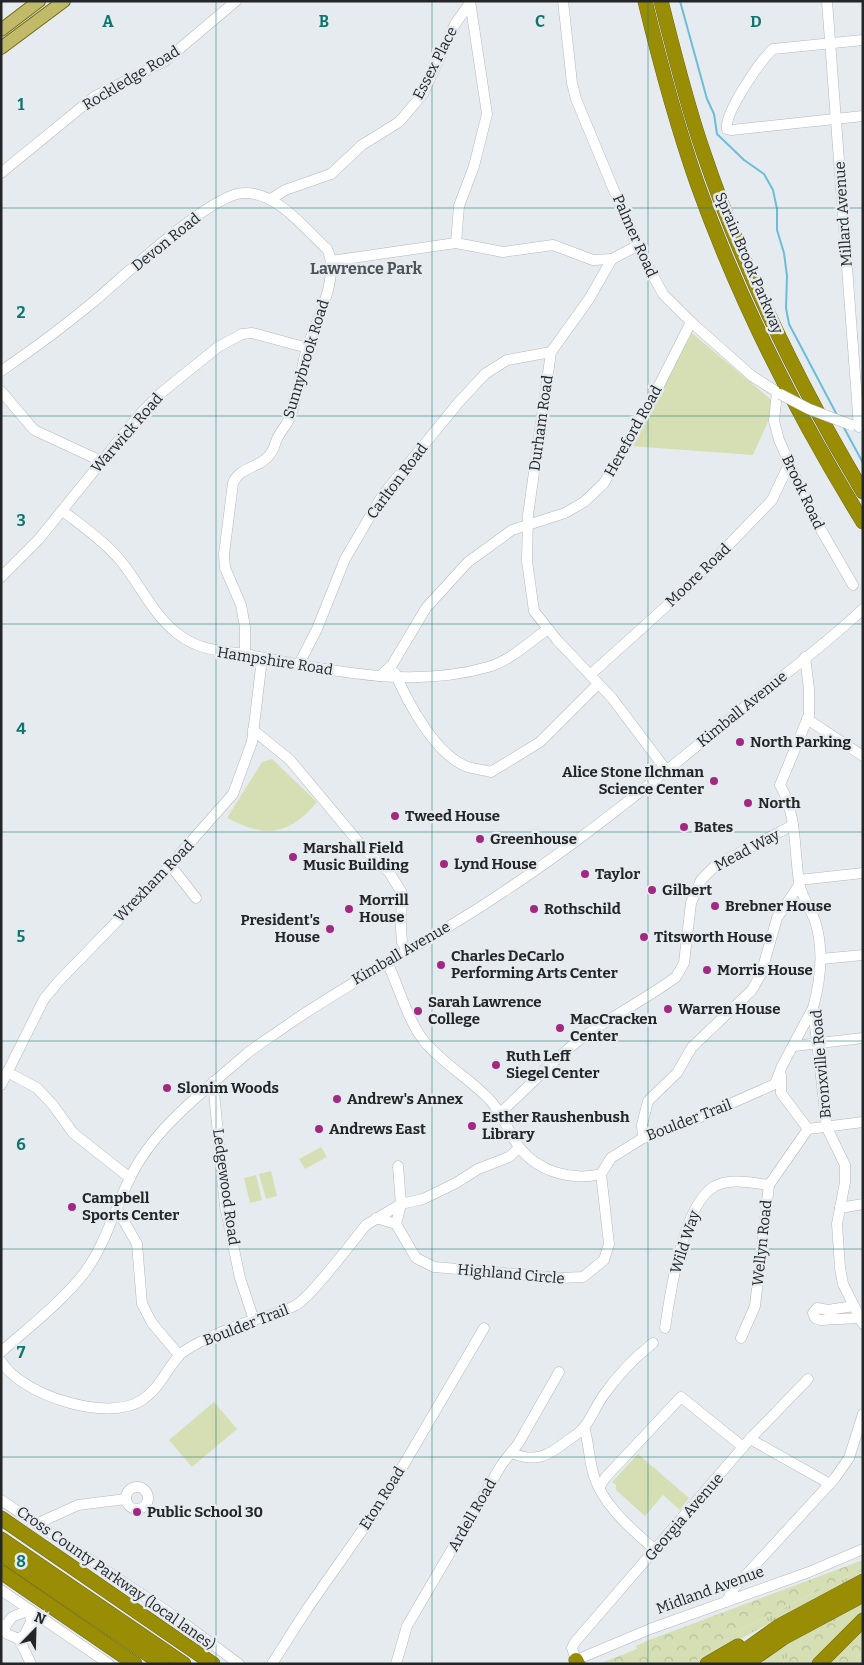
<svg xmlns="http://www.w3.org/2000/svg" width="864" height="1665" viewBox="0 0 864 1665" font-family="Bitter,serif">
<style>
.grass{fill:url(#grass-tufts)}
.forest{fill:url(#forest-crowns)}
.green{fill:#d6dfb4}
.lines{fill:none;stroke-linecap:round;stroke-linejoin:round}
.stream{stroke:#6cbdd8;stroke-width:2}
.minor-casing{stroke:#b3b8bc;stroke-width:11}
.major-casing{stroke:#6f6911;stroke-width:14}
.highway-casing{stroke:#6f6911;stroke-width:15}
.minor{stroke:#fff;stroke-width:10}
.major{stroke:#c1bb69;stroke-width:12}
.highway{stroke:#988d05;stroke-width:14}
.minor-bridge-casing{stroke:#b3b8bc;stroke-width:11;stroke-linecap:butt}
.minor-bridge{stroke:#fff;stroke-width:10}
.grid{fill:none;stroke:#0f766e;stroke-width:1;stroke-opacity:0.55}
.poi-dot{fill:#a12982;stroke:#e6ebf0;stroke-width:2}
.labels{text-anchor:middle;stroke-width:5;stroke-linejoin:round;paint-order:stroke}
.street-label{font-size:15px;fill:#232526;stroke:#e6ebf0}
.poi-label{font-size:15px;font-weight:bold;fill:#232526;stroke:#e6ebf0;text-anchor:start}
.neighbourhood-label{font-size:16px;font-weight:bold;fill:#4f5357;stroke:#e6ebf0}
.grid-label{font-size:16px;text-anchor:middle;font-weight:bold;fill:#0f766e;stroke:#e6ebf0;stroke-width:5;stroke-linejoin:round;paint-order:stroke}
</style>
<defs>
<pattern id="grass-tufts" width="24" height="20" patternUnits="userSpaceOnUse" patternTransform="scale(1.25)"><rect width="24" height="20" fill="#d6dfb4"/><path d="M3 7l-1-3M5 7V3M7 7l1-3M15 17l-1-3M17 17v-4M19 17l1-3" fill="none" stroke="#b7bf9b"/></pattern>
<pattern id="forest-crowns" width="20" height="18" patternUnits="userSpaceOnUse" patternTransform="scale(1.25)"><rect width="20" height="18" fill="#d6dfb4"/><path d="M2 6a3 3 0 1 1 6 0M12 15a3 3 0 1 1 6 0" fill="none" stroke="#b7bf9b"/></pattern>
</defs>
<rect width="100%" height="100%" fill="#e6ebf0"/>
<g class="grass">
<polygon points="863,1568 863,1572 847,1581 695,1664 690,1664 716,1648 731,1635"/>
<polygon points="863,1602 863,1613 841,1633 825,1622"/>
<polygon points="791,1641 787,1658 782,1664 764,1664 764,1660"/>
</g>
<g class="forest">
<polygon points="863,1560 863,1568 731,1635 716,1648 690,1664 599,1664 637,1649 636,1646 649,1640"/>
<polygon points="825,1622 837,1624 841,1633 811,1664 782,1664 787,1658 791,1641"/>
<polygon points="863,1627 863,1664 825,1664"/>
</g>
<g class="green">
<polygon points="692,333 776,404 753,455 630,446"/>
<path d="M272 759 317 802C289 836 265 838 227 818L262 762Z"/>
<polygon points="321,1147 327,1157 305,1169 299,1159"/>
<polygon points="271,1171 277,1196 266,1199 259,1174"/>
<polygon points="256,1175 262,1200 250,1203 244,1178"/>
<polygon points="214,1402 237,1429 192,1467 169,1440"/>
<polygon points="638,1454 689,1498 680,1510 663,1495 645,1516 616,1490 616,1485 612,1482"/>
</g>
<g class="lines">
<g class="stream">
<polyline points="680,1 707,99 714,114 717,134 744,160 764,174 773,190 777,209 777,230 784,253 787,276 786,308 789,324 837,415"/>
<polyline points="843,426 863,463"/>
</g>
<g class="minor-casing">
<g id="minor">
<polyline points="563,1 572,83 576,99 637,246 663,294 691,322 752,376 780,394"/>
<polyline points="827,1 859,427"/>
<path d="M863 40 773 49C761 60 724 113 727 129L732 130 863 116"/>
<polyline points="1,173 94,97 165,61 236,1"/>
<polyline points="271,199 285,190 331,174 362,145 399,122 423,94 455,24 470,3"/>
<polyline points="456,243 459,206 474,166 487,114 470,1"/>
<polyline points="637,246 612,259 589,299 551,352 528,515 527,561 534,611 557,640 612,698 667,771"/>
<polyline points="331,261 456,243 503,252 553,245 593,260 612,259"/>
<path d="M1 371C32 350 63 327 92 303 121 279 211 193 244 193 277 192 304 228 327 249 341 275 316 322 307 348 300 371 299 398 289 419 286 426 280 432 277 439 275 443 274 449 271 453 262 468 240 466 233 483L224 554 225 568 241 605 245 627V654"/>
<polyline points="1,391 34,430 101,461"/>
<polyline points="777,392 774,421 779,440 813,516 853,585"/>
<path d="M63 511C82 526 104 541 120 560 140 584 152 614 178 634 200 651 219 650 245 654 324 669 408 690 488 667 510 661 529 642 548 629"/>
<polyline points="1,577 39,539 140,414 161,393 218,347 242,334 252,333 308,348"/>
<path d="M805 657 809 689V715L780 785C797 814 794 849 799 882 801 895 810 908 815 921 824 949 821 979 813 1008L827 1128 845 1165V1182L837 1224 840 1268 843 1284 863 1324"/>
<polyline points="299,664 317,629 345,559 382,496 459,402 485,374 507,360 551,352"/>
<path d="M395 673C408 703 436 756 468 767 475 769 484 770 491 772L540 742 598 684"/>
<polyline points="590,675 693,582 772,500 790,462"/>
<polyline points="380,676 392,665 426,608 468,562 512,530 565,513 584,502 604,483 645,413 691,322"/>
<polyline points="807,719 863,756"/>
<polyline points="253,730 290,760 366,851 389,872 402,893 401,928 402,942 407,951"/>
<polyline points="170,865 196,898"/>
<polyline points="799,880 863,873"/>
<polyline points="821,959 863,955"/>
<path d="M387 962C399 987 407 1019 424 1041 443 1064 469 1078 489 1099 502 1112 508 1132 519 1147 538 1172 572 1181 601 1174L611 1158 643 1138 696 1119 775 1084 782 1066 813 1008"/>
<polyline points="794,1046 863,1038"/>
<polyline points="7,1072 37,1088 53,1105 73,1133 130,1178"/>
<polyline points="781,1075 781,1093 808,1129"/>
<polyline points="213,1082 225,1206 240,1278 254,1320"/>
<polyline points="1,1085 44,999 58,982 157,880 233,794 252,742 262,659"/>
<path d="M499 1114C527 1089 552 1060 582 1038 612 1016 646 999 676 977L684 963 691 903 701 880 715 866 793 825"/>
<polyline points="808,1129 863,1122"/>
<polyline points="643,1138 642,1125 648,1101 677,1073 692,1047 752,990 761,974 777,918 799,885"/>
<polyline points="840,1208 863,1204"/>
<polyline points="117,1209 137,1244 142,1304 152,1323 179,1355"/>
<polyline points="376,1218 396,1224 416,1258 434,1267 561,1278 583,1277 604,1260 609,1244 601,1174"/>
<polyline points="396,1224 401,1204 398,1166"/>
<polyline points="854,1306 828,1310 817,1308 813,1313 815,1318 820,1320 859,1318"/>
<path d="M665 1328C670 1294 683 1203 715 1186 731 1178 752 1183 769 1185"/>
<polyline points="741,1338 755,1306 769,1185 808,1129"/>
<path d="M1 1352C30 1326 62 1302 85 1272 106 1243 114 1210 130 1178 153 1129 204 1091 244 1056 257 1045 272 1036 286 1026 356 977 433 940 503 892 587 837 665 772 742 709 782 676 825 645 863 609"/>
<path d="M1 1361C21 1395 108 1423 142 1400 159 1389 165 1372 178 1357 182 1351 193 1346 200 1342 216 1334 235 1326 253 1320 267 1316 282 1313 296 1305 311 1297 352 1242 366 1225L401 1204 423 1199 456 1183 478 1169 509 1157 519 1148"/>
<polyline points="808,1379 750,1439 575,1642 572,1648 576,1660 650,1629 809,1572 863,1549"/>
<path d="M584 1427C589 1443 589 1461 594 1476 604 1507 632 1529 655 1550"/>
<polyline points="750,1439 830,1484"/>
<path d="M512 1453C535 1463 548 1456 567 1441 573 1437 581 1432 585 1426 592 1417 596 1406 603 1396 617 1376 634 1358 653 1343"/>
<circle cx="137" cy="1498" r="11"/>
<polyline points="599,1488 605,1478 681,1397 743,1447"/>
<polyline points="1,1500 177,1618 239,1664"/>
<polyline points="36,1524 78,1505 126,1499"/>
<polyline points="1,1590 109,1664"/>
<polyline points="726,1602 735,1587 835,1478 849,1458 863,1414"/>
<polyline points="1,1624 7,1634 19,1639 31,1664"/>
<polyline points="4,1628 12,1617 29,1610"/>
<polyline points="21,1637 24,1636 31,1622 29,1610"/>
<polyline points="272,1664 307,1609 380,1505 484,1328"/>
<polyline points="396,1664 407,1626 502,1464 518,1444 559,1372"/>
</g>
</g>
<g class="major-casing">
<g id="major">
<polyline points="1,30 39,1"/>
<polyline points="1,48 64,1"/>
</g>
</g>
<g class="highway-casing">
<g id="highway">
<path d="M645 1C660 63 676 123 697 183 739 301 797 415 863 522"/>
<path d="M661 1C674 52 686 102 703 151 743 270 799 385 863 492"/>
<polyline points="1,1518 213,1664"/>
<polyline points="1,1539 184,1664"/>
<polyline points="1,1554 162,1664"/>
<polyline points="1,1572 135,1664"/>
<polyline points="576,1660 578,1664"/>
<polyline points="707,1664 738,1646"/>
<polyline points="726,1664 779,1626 863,1581"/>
<polyline points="746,1664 783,1638 863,1595"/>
<polyline points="819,1664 863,1620"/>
</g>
</g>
<use href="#minor" class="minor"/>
<use href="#major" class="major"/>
<use href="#highway" class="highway"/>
<g class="minor-bridge-casing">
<polyline id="minor-bridge" points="780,394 809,409 851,425"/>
</g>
<use href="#minor-bridge" class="minor-bridge"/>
</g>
<path class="grid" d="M216 1V1664M432 1V1664M648 1V1664M1 208H863M1 416H863M1 624H863M1 832H863M1 1041H863M1 1249H863M1 1457H863"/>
<g class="poi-dot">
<circle cx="740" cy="742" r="5"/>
<circle cx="714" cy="781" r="5"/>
<circle cx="748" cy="803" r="5"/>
<circle cx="395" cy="816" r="5"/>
<circle cx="684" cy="827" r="5"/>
<circle cx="480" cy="839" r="5"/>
<circle cx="293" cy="857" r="5"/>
<circle cx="444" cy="864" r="5"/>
<circle cx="585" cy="874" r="5"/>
<circle cx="652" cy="890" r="5"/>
<circle cx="715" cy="906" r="5"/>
<circle cx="349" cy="909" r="5"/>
<circle cx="534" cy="909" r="5"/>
<circle cx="330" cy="929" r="5"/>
<circle cx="644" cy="937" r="5"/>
<circle cx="441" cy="965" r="5"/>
<circle cx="707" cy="970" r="5"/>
<circle cx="668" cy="1009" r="5"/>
<circle cx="418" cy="1011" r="5"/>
<circle cx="560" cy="1028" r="5"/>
<circle cx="496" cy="1065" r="5"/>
<circle cx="167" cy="1088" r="5"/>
<circle cx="337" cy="1099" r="5"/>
<circle cx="472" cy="1126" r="5"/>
<circle cx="319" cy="1129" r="5"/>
<circle cx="72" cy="1207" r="5"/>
<circle cx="137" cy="1512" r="5"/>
</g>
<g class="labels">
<g class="street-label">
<text transform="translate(435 63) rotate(-63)" y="5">Essex Place</text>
<text transform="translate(131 78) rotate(-31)" y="5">Rockledge Road</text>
<text transform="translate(843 214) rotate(-94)" y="5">Millard Avenue</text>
<text transform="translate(635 236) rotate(66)" y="5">Palmer Road</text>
<text transform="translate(166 242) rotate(-39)" y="5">Devon Road</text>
<text transform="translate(749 263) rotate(67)" y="5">Sprain Brook Parkway</text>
<text transform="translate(306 359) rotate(-73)" y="5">Sunnybrook Road</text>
<text transform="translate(541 423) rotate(-82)" y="5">Durham Road</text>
<text transform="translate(633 431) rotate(-61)" y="5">Hereford Road</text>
<text transform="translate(127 433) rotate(-49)" y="5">Warwick Road</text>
<text transform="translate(397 481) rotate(-53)" y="5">Carlton Road</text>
<text transform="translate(803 492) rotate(65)" y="5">Brook Road</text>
<text transform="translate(698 575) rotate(-44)" y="5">Moore Road</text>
<text transform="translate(275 661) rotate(9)" y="5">Hampshire Road</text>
<text transform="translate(742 709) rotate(-39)" y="5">Kimball Avenue</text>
<text transform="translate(747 850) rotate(-28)" y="5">Mead Way</text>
<text transform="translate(154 881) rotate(-46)" y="5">Wrexham Road</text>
<text transform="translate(401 953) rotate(-30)" y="5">Kimball Avenue</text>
<text transform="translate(821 1064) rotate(-95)" y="5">Bronxville Road</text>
<text transform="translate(689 1120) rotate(-21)" y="5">Boulder Trail</text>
<text transform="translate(226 1187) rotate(82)" y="5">Ledgewood Road</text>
<text transform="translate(685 1242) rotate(-72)" y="5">Wild Way</text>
<text transform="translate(762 1243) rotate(-84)" y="5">Wellyn Road</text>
<text transform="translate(511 1274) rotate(5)" y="5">Highland Circle</text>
<text transform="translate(246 1325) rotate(-21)" y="5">Boulder Trail</text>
<text transform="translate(382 1498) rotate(-58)" y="5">Eton Road</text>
<text transform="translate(472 1515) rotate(-60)" y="5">Ardell Road</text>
<text transform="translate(684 1517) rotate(-49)" y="5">Georgia Avenue</text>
<text transform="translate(116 1578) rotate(35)" y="5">Cross County Parkway (local lanes)</text>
<text transform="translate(710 1590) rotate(-20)" y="5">Midland Avenue</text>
</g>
<g class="poi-label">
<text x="750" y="747">North Parking</text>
<text x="704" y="777" text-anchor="end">Alice Stone Ilchman<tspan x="704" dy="17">Science Center</tspan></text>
<text x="758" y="808">North</text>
<text x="405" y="821">Tweed House</text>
<text x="694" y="832">Bates</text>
<text x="490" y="844">Greenhouse</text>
<text x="303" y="853">Marshall Field<tspan x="303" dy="17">Music Building</tspan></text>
<text x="454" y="869">Lynd House</text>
<text x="595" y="879">Taylor</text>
<text x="662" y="895">Gilbert</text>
<text x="359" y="905">Morrill<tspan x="359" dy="17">House</tspan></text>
<text x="725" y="911">Brebner House</text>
<text x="544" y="914">Rothschild</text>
<text x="320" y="925" text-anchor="end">President's<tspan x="320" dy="17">House</tspan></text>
<text x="654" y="942">Titsworth House</text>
<text x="451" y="961">Charles DeCarlo<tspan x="451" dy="17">Performing Arts Center</tspan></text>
<text x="717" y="975">Morris House</text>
<text x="428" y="1007">Sarah Lawrence<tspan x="428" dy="17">College</tspan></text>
<text x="678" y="1014">Warren House</text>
<text x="570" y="1024">MacCracken<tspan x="570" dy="17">Center</tspan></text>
<text x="506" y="1061">Ruth Leff<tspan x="506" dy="17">Siegel Center</tspan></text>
<text x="177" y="1093">Slonim Woods</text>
<text x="347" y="1104">Andrew's Annex</text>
<text x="482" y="1122">Esther Raushenbush<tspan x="482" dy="17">Library</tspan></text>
<text x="329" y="1134">Andrews East</text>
<text x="82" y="1203">Campbell<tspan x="82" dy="17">Sports Center</tspan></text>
<text x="147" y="1517">Public School 30</text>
</g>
<g class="neighbourhood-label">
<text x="366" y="274">Lawrence Park</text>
</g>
</g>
<g class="grid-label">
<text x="108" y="27">A</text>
<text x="324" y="27">B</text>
<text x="540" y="27">C</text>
<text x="756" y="27">D</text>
<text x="21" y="110">1</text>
<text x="21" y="318">2</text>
<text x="21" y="526">3</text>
<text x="21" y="734">4</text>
<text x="21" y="942">5</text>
<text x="21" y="1150">6</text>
<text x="21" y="1358">7</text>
<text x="21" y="1567">8</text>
</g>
<rect width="864" height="1665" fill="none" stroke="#232526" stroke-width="5"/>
<g transform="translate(35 1630) rotate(23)" stroke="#e6ebf0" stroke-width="4" paint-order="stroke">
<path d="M0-4L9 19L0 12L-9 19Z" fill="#232526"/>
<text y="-8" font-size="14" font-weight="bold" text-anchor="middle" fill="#232526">N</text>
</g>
</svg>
